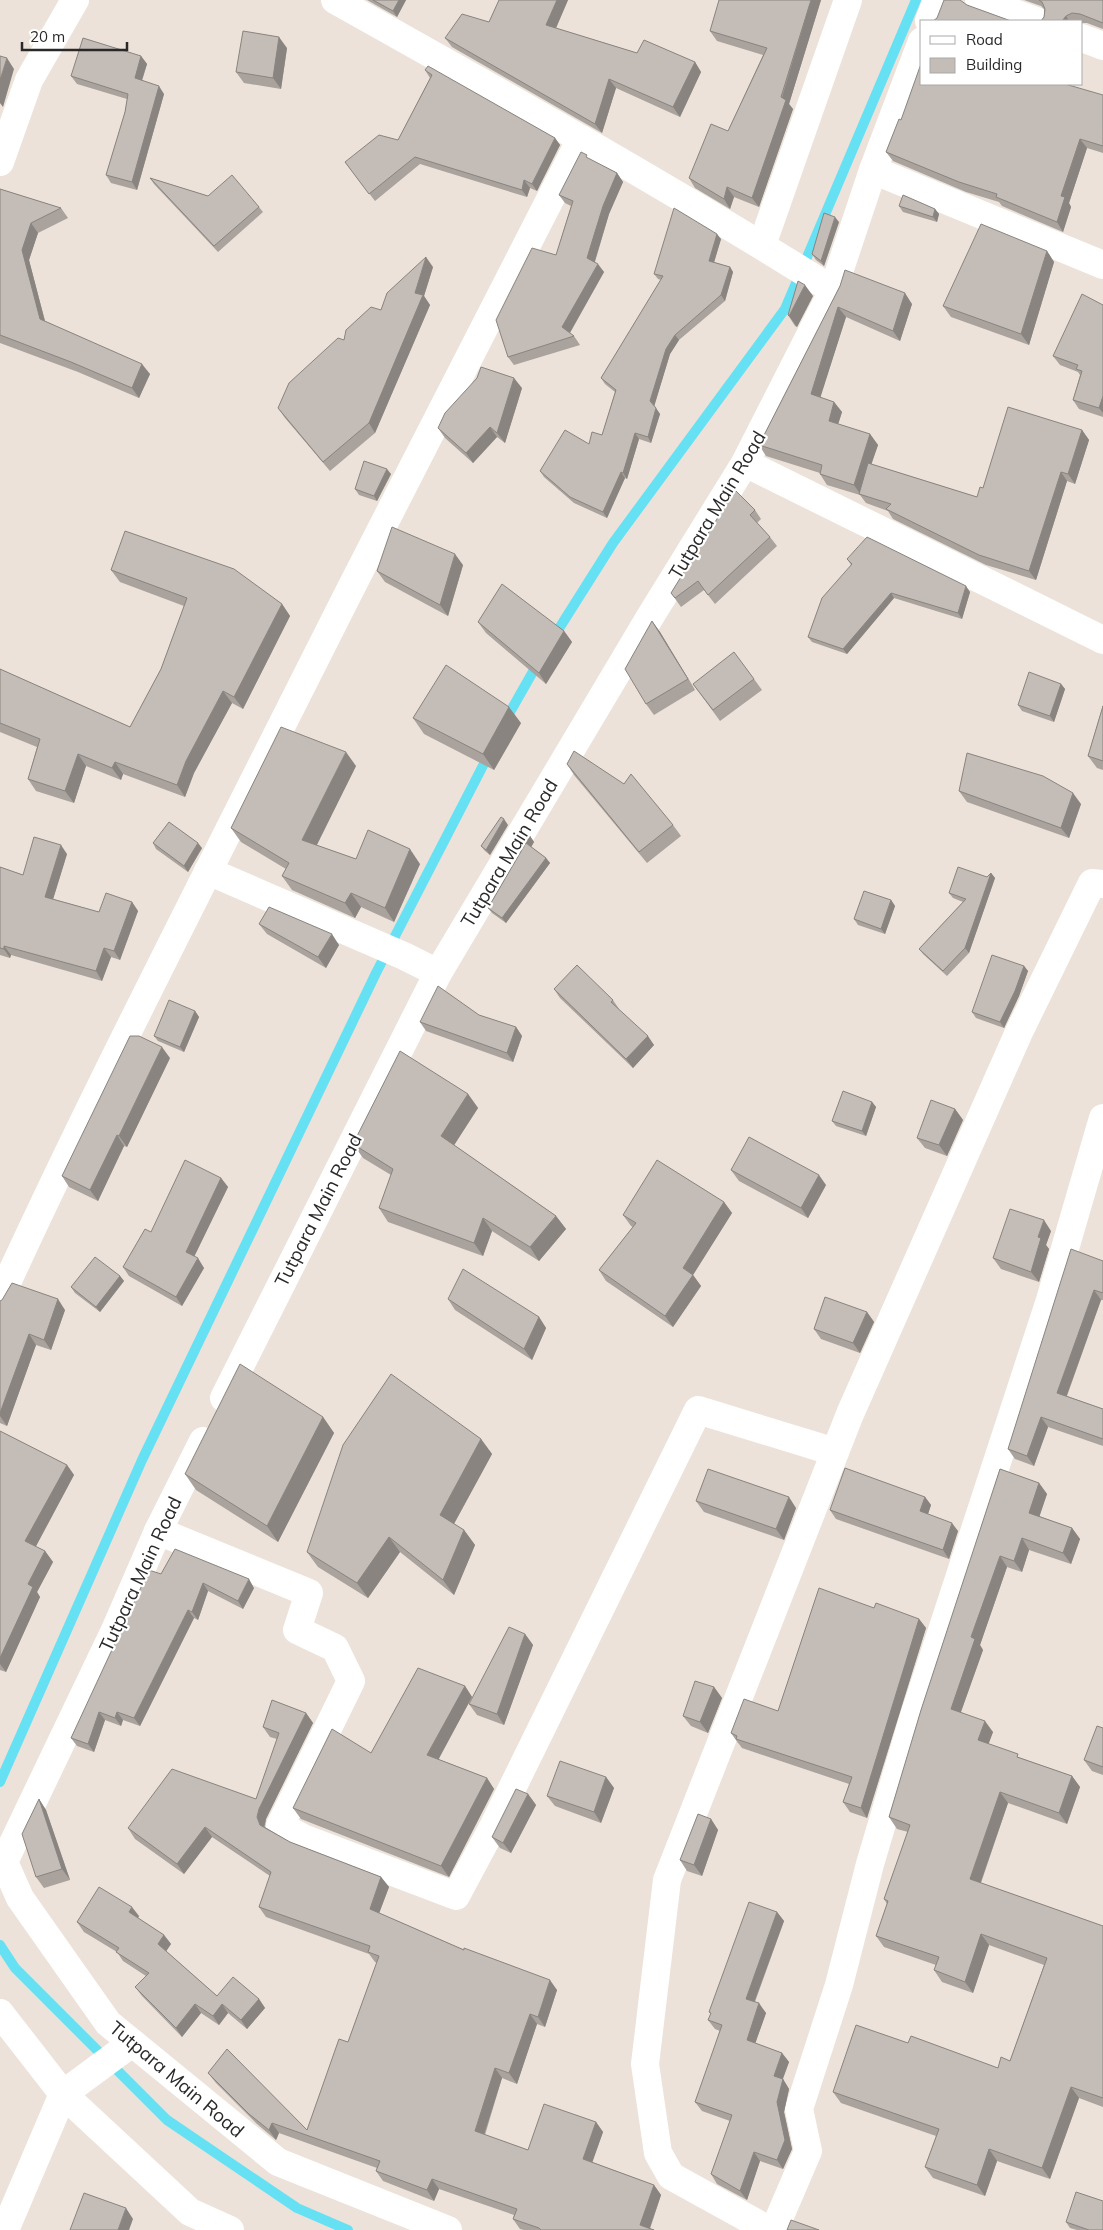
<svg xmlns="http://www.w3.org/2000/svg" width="1103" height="2230" viewBox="0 0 1103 2230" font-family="Mulish,sans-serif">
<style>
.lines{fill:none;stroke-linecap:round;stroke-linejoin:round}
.stream{stroke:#66e1f4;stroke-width:10}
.minor{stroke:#fff;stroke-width:28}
.tertiary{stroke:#fff;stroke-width:28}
.wall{fill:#a9a29d}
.shaded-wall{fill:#89847f}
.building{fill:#c4bcb6;stroke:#89847f}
.labels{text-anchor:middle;stroke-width:4.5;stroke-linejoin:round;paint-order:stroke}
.street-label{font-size:19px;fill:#292929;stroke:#fff}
</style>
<rect width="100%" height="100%" fill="#ece2d9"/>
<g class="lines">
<g class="stream">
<polyline points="553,638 613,543 785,309 916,0"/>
<polyline points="505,721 539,661"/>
<polyline points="0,1782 142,1460 376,973 489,754"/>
<polyline points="0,1945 15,1968 167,2120 297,2208 348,2230"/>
</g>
<g class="minor">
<path d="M335 0C503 94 671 188 833 290"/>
<polyline points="979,0 1036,21"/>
<polyline points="1082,38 1103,46"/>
<polyline points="0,162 29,80 75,0"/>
<polyline points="873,170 1103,265"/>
<polyline points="762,245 848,0"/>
<polyline points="745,463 1103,640"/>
<polyline points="208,871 404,956 438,973"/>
<path d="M0 1298C75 1134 157 973 238 812 351 587 465 363 581 139"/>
<polyline points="158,1531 309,1593 297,1630 335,1648 351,1681 280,1826 303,1838 456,1896 494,1825 698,1410 835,1452"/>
<polyline points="0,2013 63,2094 190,2212 230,2230"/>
<polyline points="5,2230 63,2094 132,2043"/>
<polyline points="769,2230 671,2176 658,2153 645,2064 667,1880 850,1414 1019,1032 1092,883 1103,884"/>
<polyline points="774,2230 808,2151 799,2109 839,1985 870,1864 914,1716 1050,1300 1103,1118"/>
</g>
<g class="tertiary">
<polyline points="929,21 937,0"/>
<polyline points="224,1398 438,973 650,617 745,463 833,290 873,170 922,41"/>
<polyline points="203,1441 158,1531 115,1630 4,1862 20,1898 108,2023 278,2162 448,2230"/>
</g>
</g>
<g class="wall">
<polygon points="367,0 406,0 397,17"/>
<polygon points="499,0 568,0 556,28 637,53 695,62 701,72 680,117 616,88 602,133 452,47 445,38 489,22"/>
<polygon points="821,0 789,104 793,109 759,207 734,197 730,209 695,188 689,178 728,131 763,55 717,41 710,31"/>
<polygon points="1024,0 1103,0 1103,29 1087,23 1082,23 1082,21 1041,21 1044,17 1044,9 1041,6"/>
<polygon points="287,48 281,89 244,83 236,72"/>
<polygon points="141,56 147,64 142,81 164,94 137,190 111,183 106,175 125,112 127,99 77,84 71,76"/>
<polygon points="425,70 555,138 560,145 537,191 530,188 527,197 420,164 375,201 345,162 398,140 430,78"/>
<polygon points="1103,95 1103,153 1087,148 1069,203 1071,207 1063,232 1002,206 999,202 966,192 893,161 886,152 901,120"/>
<polygon points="589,159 617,173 623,182 609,214 595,262 604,272 570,333 574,336 580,345 514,365 508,357 556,255 571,206 565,203 559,195"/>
<polygon points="150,178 208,196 259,207 263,212 218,252 154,184"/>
<polygon points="0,189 61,208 68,218 38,233 29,260 45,321 150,374 139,398 78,372 0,343"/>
<polygon points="899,206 935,209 939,214 937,222 903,212"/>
<polygon points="839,222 824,266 816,260 812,254"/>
<polygon points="721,239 714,262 730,267 733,272 725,301 679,340 670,354 654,406 660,414 651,443 639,439 627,479 625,478 607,518 574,503 544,477 540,471 589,444 602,435 615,392 605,384 601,378 661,280 658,279 654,274"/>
<polygon points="1047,251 1054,262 1029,345 951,317 943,306"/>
<polygon points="433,267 424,296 430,305 375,433 330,471 285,418 278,408 344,340 381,310"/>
<polygon points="840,286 912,304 900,341 846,317 820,397 834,402 842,412 838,424 870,434 878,445 871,464 977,497 983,488 1082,430 1089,440 1075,484 1067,481 1036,580 986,565 893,519 888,511 866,503 860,495 827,485 820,474 820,473 766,456 759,445"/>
<polygon points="813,296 797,327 795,326 788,315"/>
<polygon points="1103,305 1103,417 1079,409 1073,400 1080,375 1078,372 1060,365 1053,356"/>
<polygon points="522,388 505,443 497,437 473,463 445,438 438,428"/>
<polygon points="391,474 377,501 359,495 355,489"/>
<polygon points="755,510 761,519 757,523 770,537 777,546 715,604 704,590 681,607 671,593"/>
<polygon points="847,559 970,592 962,619 894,598 847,654 812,642 808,637 851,565"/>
<polygon points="463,565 448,616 385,582 377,571"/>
<polygon points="111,570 282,604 290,616 243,709 232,703 194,773 185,797 123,774 121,780 86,766 74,803 36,791 28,779 37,747 0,732 0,669 130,727 161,669 184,606 120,582"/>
<polygon points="652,621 660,632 695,690 654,715 646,704"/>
<polygon points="478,622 564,631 572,642 546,684 486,633"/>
<polygon points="754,679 762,690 720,721 693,684"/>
<polygon points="1061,684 1065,689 1054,722 1022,711 1018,705"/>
<polygon points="1103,705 1103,770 1097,768 1088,756"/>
<polygon points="413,718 521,723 494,770 424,734"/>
<polygon points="567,764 624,784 673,825 681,836 647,863 574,775"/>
<polygon points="356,766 316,845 356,859 420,864 394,922 361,907 355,918 292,890 282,876 286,869 241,842 231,828"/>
<polygon points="959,791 1081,804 1069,838 967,802"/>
<polygon points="508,825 490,855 485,851 481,846"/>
<polygon points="530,836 534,842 531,847 546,858 550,863 506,923 492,913 488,908"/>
<polygon points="153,843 202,848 188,872 156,849"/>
<polygon points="67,854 53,899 99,912 132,902 138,911 120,960 111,957 102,981 11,955 10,958 0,955 0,867 23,875"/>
<polygon points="991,873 995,878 969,953 947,976 923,954 919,949 963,902 953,898 949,893 987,877"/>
<polygon points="891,900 895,906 885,934 858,925 854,919"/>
<polygon points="259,924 339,945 326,968 267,934"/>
<polygon points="1024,966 1028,971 1019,996 1004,1028 976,1018 972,1012"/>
<polygon points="554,989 613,1000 619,1009 618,1010 654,1045 633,1068 560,998"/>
<polygon points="195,1011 199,1017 184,1052 158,1041 154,1036"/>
<polygon points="420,1022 516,1027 522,1036 513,1062 426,1031"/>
<polygon points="170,1058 127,1147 124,1146 98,1201 69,1187 62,1176"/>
<polygon points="468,1094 478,1108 454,1145 556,1216 566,1229 539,1261 492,1231 483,1256 388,1222 379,1208 391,1175 363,1158 353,1144"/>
<polygon points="872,1102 876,1107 866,1136 836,1126 832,1121"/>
<polygon points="955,1109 963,1120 947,1156 925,1148 917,1138"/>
<polygon points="731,1170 826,1185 808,1218 739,1181"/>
<polygon points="221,1178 228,1187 194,1257 204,1268 182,1306 129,1276 123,1267 151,1232"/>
<polygon points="724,1202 732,1213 693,1275 701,1286 673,1327 606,1281 599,1270 633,1227 631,1226 623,1215"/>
<polygon points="1051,1231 1046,1245 1049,1249 1039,1282 1001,1269 993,1258"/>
<polygon points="1103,1261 1103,1300 1101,1300 1067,1396 1103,1409 1103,1446 1048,1427 1034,1466 1015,1459 1008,1449"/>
<polygon points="120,1276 124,1281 100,1312 75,1293 71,1287"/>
<polygon points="448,1299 539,1317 546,1328 532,1360 455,1310"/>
<polygon points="0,1301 65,1310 51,1350 36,1345 7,1426 0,1423"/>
<polygon points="867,1312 874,1322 860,1353 821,1339 814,1329"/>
<polygon points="323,1417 334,1433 278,1542 196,1490 185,1474"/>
<polygon points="0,1431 67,1465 74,1475 35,1547 45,1551 53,1562 37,1592 40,1597 6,1672 0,1670"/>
<polygon points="481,1439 492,1454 454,1524 464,1530 475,1545 454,1595 400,1552 368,1598 318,1567 307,1552"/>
<polygon points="1000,1469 1039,1483 1047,1494 1039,1516 1072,1528 1080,1539 1071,1564 1029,1550 1022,1572 1007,1567 980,1645 983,1650 961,1712 993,1732 988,1744 1021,1758 1072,1776 1080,1787 1067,1824 1008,1803 981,1883 1103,1926 1103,2107 1079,2098 1050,2179 997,2161 985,2196 933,2178 925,2167 936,2136 841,2103 833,2092 908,2043 998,2068 1010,2061 1044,1965 989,1945 973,1993 942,1982 934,1970 936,1965 884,1947 876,1936 887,1904 884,1899 908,1832 897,1829 889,1817"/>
<polygon points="925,1497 931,1505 928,1514 958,1531 949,1559 836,1519 830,1510"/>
<polygon points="696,1501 796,1508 784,1540 704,1512"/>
<polygon points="161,1574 254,1588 243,1609 208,1591 198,1620 194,1618 140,1726 123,1720 121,1726 105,1720 94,1752 77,1746 71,1738"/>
<polygon points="874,1608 919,1619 926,1628 867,1818 850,1812 843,1802 849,1784 742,1748 739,1744 738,1743 731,1733 778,1711"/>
<polygon points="525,1634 533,1645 504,1725 477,1715 469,1704"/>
<polygon points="465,1686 472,1697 438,1759 487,1778 494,1789 449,1877 301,1819 293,1808"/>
<polygon points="714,1687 722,1698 708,1733 691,1726 683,1716"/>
<polygon points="306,1713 313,1723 266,1819 265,1827 290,1842 381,1877 389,1887 379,1913 557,1990 545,2027 537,2024 517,2084 502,2078 485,2135 528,2150 596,2122 603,2132 592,2162 654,2185 661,2195 650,2229 654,2230 524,2230 520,2229 513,2219 514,2215 439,2189 434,2201 383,2181 376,2171 377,2168 279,2133 276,2140 257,2124 216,2083 208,2073 307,2130 348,2042 377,1963 375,1962 369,1954 266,1917 259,1907 270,1876 212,1837 184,1874 135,1839 128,1828 256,1799 277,1739 270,1737 263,1727"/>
<polygon points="1103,1728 1103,1775 1092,1771 1084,1760"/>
<polygon points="606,1777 614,1788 601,1823 555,1806 547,1796"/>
<polygon points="528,1794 536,1805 511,1853 500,1848 492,1837"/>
<polygon points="39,1799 46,1810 70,1880 44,1888 36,1877"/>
<polygon points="711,1819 718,1830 702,1876 687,1871 680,1860"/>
<polygon points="777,1912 784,1921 755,2002 766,2013 755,2043 782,2053 789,2062 783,2079 789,2089 784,2112 792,2149 783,2169 760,2161 747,2200 717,2184 711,2174 730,2121 702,2111 695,2102 720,2031 715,2029 708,2020 711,2014 709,2012"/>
<polygon points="139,1916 138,1918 164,1935 171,1944 166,1951 217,1996 259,1999 265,2008 247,2029 228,2013 219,2025 201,2013 182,2037 142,1996 135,1987 146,1976 123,1961 117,1952 84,1932 77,1922"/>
<polygon points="1066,2222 1103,2230 1077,2230 1070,2228"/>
</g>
<g class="shaded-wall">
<polygon points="399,0 406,0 397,17 393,11"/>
<polygon points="557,0 568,0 553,35 546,25"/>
<polygon points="811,0 821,0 789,104 793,109 759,207 752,198"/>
<polygon points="1066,16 1069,21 1062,21"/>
<polygon points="279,37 287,48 281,89 273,78"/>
<polygon points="141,56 147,64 140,86 135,78"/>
<polygon points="7,58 14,69 3,107 0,103 0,80"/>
<polygon points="695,62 701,72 680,117 673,107"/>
<polygon points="609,79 616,88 602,133 595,124"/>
<polygon points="159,86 164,94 137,190 132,182"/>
<polygon points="555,138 560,145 537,191 532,184"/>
<polygon points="1080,139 1087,148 1069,203 1071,207 1063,232 1057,222 1061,196"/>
<polygon points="617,173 623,182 609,214 593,267 587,258 603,206"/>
<polygon points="524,180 530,188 527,197 522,190"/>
<polygon points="727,187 734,197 730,209 724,199"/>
<polygon points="935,209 939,214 937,222 933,217"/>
<polygon points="835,217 839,222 824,266 821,261"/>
<polygon points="31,223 38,233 29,260 47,329 40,319 22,250"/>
<polygon points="717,234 721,239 713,266 709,261"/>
<polygon points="1047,251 1054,262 1029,345 1021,334"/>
<polygon points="426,257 433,267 424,296 430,305 375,433 369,423 415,293"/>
<polygon points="598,264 604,272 568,336 562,327"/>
<polygon points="730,267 733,272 725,301 721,295"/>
<polygon points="805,285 813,296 797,327 789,316"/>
<polygon points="905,293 912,304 900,341 893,331"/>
<polygon points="838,307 846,317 818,405 811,394"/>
<polygon points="675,335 679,340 670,354 654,407 650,401 666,349"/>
<polygon points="142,364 150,374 139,398 132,388"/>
<polygon points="514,378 522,388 505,443 497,433"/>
<polygon points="1103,396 1103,413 1099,408"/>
<polygon points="834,402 842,412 836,431 829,421"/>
<polygon points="656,408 660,414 651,443 648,437"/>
<polygon points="490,427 497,437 473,463 466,453"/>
<polygon points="1082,430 1089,440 1075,484 1068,474"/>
<polygon points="635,433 639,439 627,479 623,473"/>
<polygon points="870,434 878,445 861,495 854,485"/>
<polygon points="387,469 391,474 377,501 374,496"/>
<polygon points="621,472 625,478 607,518 603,512"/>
<polygon points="1061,472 1067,481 1036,580 1029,571"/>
<polygon points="455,554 463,565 448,616 440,605"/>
<polygon points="966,586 970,592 962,619 958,613"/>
<polygon points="891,593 894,598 847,654 843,649"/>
<polygon points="282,604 290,616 243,709 234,697"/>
<polygon points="652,621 660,632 695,690 688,679"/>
<polygon points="564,631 572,642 546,684 539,673"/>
<polygon points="1061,684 1065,689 1054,722 1050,716"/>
<polygon points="223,691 232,703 194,773 185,797 177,785 186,761"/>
<polygon points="509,707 521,723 494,770 483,754"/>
<polygon points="346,752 356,766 312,855 302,840"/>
<polygon points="78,754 86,766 74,803 65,791"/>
<polygon points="115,762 123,774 121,780 112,768"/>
<polygon points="1073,793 1081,804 1069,838 1061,828"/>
<polygon points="504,819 508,825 490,855 486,850"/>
<polygon points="530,836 534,842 530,849 526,843"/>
<polygon points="198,843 202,848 188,872 184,866"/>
<polygon points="61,845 67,854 51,906 45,897"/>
<polygon points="410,849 420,864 394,922 385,908"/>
<polygon points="546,858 550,863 506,923 502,918"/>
<polygon points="991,873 995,878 969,953 965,948"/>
<polygon points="351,893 361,907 355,918 345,903"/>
<polygon points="891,900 895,906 885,934 881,929"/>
<polygon points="132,902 138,911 120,960 114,951"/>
<polygon points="332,934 339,945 326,968 318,957"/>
<polygon points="4,946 11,955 10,958 4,949"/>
<polygon points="104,948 111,957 102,981 96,971"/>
<polygon points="1024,966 1028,971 1019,996 1004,1028 1000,1022"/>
<polygon points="195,1011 199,1017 184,1052 180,1047"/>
<polygon points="516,1027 522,1036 513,1062 507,1053"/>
<polygon points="648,1036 654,1045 633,1068 626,1059"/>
<polygon points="162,1047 170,1058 127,1147 119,1136"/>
<polygon points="468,1094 478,1108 451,1150 441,1136"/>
<polygon points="872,1102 876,1107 866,1136 862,1131"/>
<polygon points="955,1109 963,1120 947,1156 939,1145"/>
<polygon points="117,1135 124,1146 98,1201 90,1190"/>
<polygon points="819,1175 826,1185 808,1218 801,1208"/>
<polygon points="221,1178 228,1187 192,1261 186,1252"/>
<polygon points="724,1202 732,1213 693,1275 701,1286 673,1327 665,1316 683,1268"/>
<polygon points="556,1216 566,1229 539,1261 530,1247"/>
<polygon points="483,1218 492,1231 483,1256 474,1243"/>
<polygon points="1044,1220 1051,1231 1046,1245 1049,1249 1039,1282 1031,1272 1038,1237"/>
<polygon points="198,1258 204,1268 182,1306 176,1297"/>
<polygon points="120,1276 124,1281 100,1312 96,1307"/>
<polygon points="1094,1290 1101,1300 1064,1403 1057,1393"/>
<polygon points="58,1299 65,1310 51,1350 44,1340"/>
<polygon points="867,1312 874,1322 860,1353 853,1343"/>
<polygon points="539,1317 546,1328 532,1360 524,1349"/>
<polygon points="29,1334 36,1345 7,1426 0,1416 0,1413"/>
<polygon points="323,1417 334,1433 278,1542 267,1526"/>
<polygon points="1041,1417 1048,1427 1034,1466 1027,1456"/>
<polygon points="481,1439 492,1454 450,1531 440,1515"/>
<polygon points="67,1465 74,1475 33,1552 25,1541"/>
<polygon points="1039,1483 1047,1494 1037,1524 1029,1513"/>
<polygon points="789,1497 796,1508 784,1540 776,1529"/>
<polygon points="925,1497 931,1505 926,1520 920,1511"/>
<polygon points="952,1523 958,1531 949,1559 943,1550"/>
<polygon points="1072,1528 1080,1539 1071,1564 1063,1553"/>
<polygon points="464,1530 475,1545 454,1595 443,1580"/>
<polygon points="389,1537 400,1552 368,1598 357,1583"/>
<polygon points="1022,1538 1029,1550 1022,1572 1014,1561"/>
<polygon points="45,1551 53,1562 37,1592 40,1597 6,1672 0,1664 0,1658 28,1584"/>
<polygon points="1000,1556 1007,1567 980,1645 983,1650 958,1720 951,1709 971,1637"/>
<polygon points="249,1579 254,1588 243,1609 238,1601"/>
<polygon points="203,1583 208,1591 198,1620 192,1612"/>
<polygon points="188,1610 194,1618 140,1726 134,1718"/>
<polygon points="919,1619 926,1628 867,1818 861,1808"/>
<polygon points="525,1634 533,1645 504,1725 497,1714"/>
<polygon points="465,1686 472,1697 435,1766 427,1755"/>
<polygon points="714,1687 722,1698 708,1733 700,1722"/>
<polygon points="99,1712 105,1720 94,1752 88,1744"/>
<polygon points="117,1712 123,1720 121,1726 115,1718"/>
<polygon points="306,1713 313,1723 266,1819 264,1827 260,1825 257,1817 259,1809"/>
<polygon points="985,1721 993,1732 986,1751 978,1740"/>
<polygon points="1072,1776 1080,1787 1067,1824 1059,1813"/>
<polygon points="606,1777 614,1788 601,1823 594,1812"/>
<polygon points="487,1778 494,1789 449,1877 441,1866"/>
<polygon points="1000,1792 1008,1803 978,1890 970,1879"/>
<polygon points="528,1794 536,1805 511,1853 503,1843"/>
<polygon points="39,1799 46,1810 70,1880 62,1869"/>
<polygon points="711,1819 718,1830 702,1876 694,1865"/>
<polygon points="205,1827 212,1837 184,1874 177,1864"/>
<polygon points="381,1877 389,1887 377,1919 370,1909"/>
<polygon points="132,1907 139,1916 136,1921 129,1912"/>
<polygon points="777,1912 784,1921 752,2008 746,1999"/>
<polygon points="981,1934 989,1945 973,1993 965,1982"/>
<polygon points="164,1935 171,1944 165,1953 158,1944"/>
<polygon points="550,1980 557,1990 545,2027 538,2017"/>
<polygon points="259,1999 265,2008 247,2029 241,2020"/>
<polygon points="759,2003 766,2013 753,2050 747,2040"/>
<polygon points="195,2004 201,2013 182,2037 176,2028"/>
<polygon points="222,2004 228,2013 219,2025 213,2016"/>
<polygon points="530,2014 537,2024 517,2084 509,2073"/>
<polygon points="782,2053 789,2062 780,2086 774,2076"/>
<polygon points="495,2068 502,2078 482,2141 475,2131"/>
<polygon points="783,2079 789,2089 784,2112 792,2149 783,2169 777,2160 777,2102"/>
<polygon points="1071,2087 1079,2098 1050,2179 1042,2168"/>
<polygon points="596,2122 603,2132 590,2169 583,2159"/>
<polygon points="272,2123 279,2133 276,2140 269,2130"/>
<polygon points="989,2149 997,2161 985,2196 977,2185"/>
<polygon points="754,2152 760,2161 747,2200 740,2191"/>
<polygon points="432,2179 439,2189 434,2201 427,2190"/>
<polygon points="654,2185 661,2195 649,2230 640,2225"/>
<polygon points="126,2208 133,2219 129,2230 118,2230"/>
</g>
<g class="building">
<polygon points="373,0 399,0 393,11"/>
<polygon points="499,0 557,0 546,25 637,53 644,40 695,62 673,107 609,79 595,124 445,38 462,14 489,22"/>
<polygon points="719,0 811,0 781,97 786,100 752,198 727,187 724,199 689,178 711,124 728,131 767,48 710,31"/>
<polygon points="944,0 960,0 967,5 1011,21 933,21 937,18"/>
<polygon points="1039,0 1103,0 1103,23 1080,14 1072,13 1066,16 1062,21 1041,21 1044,17 1045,9 1042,2"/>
<polygon points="243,31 279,37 273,78 236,72"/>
<polygon points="83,38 141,56 135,78 159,86 132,182 106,175 125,112 128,94 71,76"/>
<polygon points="0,56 7,58 0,80"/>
<polygon points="922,61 922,84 1065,84 1103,95 1103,146 1080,139 1061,196 1065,197 1057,222 996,197 997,194 959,182 886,152 899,119 901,120"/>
<polygon points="428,66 555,138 532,184 524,180 522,190 415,157 369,194 345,162 379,135 398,140 432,75 425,70"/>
<polygon points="581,152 587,155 586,157 617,173 603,206 587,258 598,264 562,327 574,336 508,357 496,320 532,248 556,255 573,201 559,195"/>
<polygon points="232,175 259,207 214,246 150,178 208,196"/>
<polygon points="0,189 61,208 31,223 22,250 40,319 142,364 132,388 71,362 0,335"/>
<polygon points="903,195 935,209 933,217 899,206"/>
<polygon points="674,208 717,234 709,261 730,267 721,295 675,335 666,349 650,401 656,408 648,437 635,433 623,473 621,472 603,512 570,497 540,471 565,430 589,444 592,432 602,435 616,390 601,378 663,276 654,274"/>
<polygon points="824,213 835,217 821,261 812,254"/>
<polygon points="981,224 1047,251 1021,334 943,306"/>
<polygon points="426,257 415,293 423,295 369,423 323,462 278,408 289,383 338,338 344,340 346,330 371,307 381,310 387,293"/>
<polygon points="845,270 905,293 893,331 838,307 811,394 834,402 829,421 870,434 854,485 820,474 822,465 759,445 840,286"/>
<polygon points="798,281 805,285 789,316 788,315"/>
<polygon points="1082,294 1103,305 1103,396 1099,408 1073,400 1082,371 1076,369 1078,365 1053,356"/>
<polygon points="481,367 514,378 497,433 490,427 466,453 438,428 445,413 477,378"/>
<polygon points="1008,407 1082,430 1068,474 1061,472 1029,571 979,555 886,509 891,504 859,494 868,463 977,497 980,487 983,488"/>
<polygon points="364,461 387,469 374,496 355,489"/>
<polygon points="735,490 755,510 750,515 770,537 708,595 698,581 675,598 671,593"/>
<polygon points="392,527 455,554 440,605 377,571"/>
<polygon points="125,531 234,569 282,604 234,697 223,691 186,761 177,785 115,762 112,768 78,754 65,791 28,779 40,739 0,723 0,669 130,727 161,669 187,598 111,570"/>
<polygon points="867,537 966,586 958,613 891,593 843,649 808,637 822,598 852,564 847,559"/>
<polygon points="502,584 564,631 539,673 478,622"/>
<polygon points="652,621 688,679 646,704 625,669"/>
<polygon points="734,652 754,679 713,710 693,684"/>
<polygon points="446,665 509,707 483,754 413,718"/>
<polygon points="1029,672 1061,684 1050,716 1018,705"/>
<polygon points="1103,706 1103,761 1088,756"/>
<polygon points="281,727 346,752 302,840 356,859 368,830 410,849 385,908 351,893 345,903 282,876 289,863 231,828"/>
<polygon points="574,751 624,784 631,774 673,825 639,852 567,764"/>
<polygon points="967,753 1043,776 1073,793 1061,828 959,791"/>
<polygon points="501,817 504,819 486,850 481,846"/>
<polygon points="169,822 198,843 184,866 153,843"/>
<polygon points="530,836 526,843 546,858 502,918 488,908"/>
<polygon points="34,837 61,845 45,897 99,912 106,893 132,902 114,951 104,948 96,971 4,946 4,949 0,948 0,867 23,875"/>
<polygon points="958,867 987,877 991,873 965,948 943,971 919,949 966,899 949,893"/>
<polygon points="864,891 891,900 881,929 854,919"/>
<polygon points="269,907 332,934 318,957 259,924"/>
<polygon points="992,955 1024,966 1015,991 1000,1022 972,1012"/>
<polygon points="577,965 613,1000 611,1002 648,1036 626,1059 554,989"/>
<polygon points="438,986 479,1015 516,1027 507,1053 420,1022"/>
<polygon points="169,1000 195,1011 180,1047 154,1036"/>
<polygon points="130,1036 139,1036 162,1047 119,1136 117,1135 90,1190 62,1176"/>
<polygon points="400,1051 468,1094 441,1136 556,1216 530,1247 483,1218 474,1243 379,1208 393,1169 353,1144"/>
<polygon points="843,1091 872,1102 862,1131 832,1121"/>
<polygon points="931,1100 955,1109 939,1145 917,1138"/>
<polygon points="749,1137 819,1175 801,1208 731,1170"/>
<polygon points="185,1160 221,1178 186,1252 198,1258 176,1297 123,1267 145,1229 151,1232"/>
<polygon points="657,1160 724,1202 683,1268 693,1275 665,1316 599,1270 636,1223 623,1215"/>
<polygon points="1010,1209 1044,1220 1038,1237 1041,1238 1031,1272 993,1258"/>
<polygon points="1071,1249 1103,1261 1103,1293 1094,1290 1057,1393 1103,1409 1103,1439 1041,1417 1027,1456 1008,1449"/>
<polygon points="95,1257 120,1276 96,1307 71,1287"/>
<polygon points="463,1269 539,1317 524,1349 448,1299"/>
<polygon points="12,1283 58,1299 44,1340 29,1334 0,1413 0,1301 2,1300"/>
<polygon points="825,1297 867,1312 853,1343 814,1329"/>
<polygon points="240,1364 323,1417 267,1526 185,1474"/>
<polygon points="391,1374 481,1439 440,1515 464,1530 443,1580 389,1537 357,1583 307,1552 343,1445"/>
<polygon points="0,1431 67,1465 25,1541 45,1551 28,1584 33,1587 0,1658"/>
<polygon points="845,1468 925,1497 920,1511 952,1523 943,1550 830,1510"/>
<polygon points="708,1469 789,1497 776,1529 696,1501"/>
<polygon points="1000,1469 1039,1483 1029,1513 1072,1528 1063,1553 1022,1538 1014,1561 1000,1556 971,1637 975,1639 951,1709 985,1721 978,1740 1018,1754 1017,1757 1072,1776 1059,1813 1000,1792 970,1879 1103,1926 1103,2098 1071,2087 1042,2168 989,2149 977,2185 925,2167 939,2129 833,2092 856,2025 908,2043 911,2036 998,2068 1001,2057 1010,2061 1047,1958 981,1934 965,1982 934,1970 939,1957 876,1936 888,1901 884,1899 910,1825 889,1817 921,1710"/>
<polygon points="175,1549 249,1579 238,1601 203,1583 192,1612 188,1610 134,1718 117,1712 115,1718 99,1712 88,1744 71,1738 149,1570 161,1574"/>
<polygon points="819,1588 874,1608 876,1603 919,1619 861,1808 843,1802 852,1777 736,1739 737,1736 731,1733 744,1699 778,1711"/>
<polygon points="509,1627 525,1634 497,1714 469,1704"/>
<polygon points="418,1668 465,1686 427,1755 487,1778 441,1866 293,1808 332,1729 371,1753"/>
<polygon points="695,1681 714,1687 700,1722 683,1716"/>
<polygon points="272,1700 306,1713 259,1809 257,1817 260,1825 290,1842 381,1877 370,1909 464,1950 464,1948 550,1980 538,2017 530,2014 509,2073 495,2068 475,2131 528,2150 544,2104 596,2122 583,2159 654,2185 640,2225 654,2230 541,2230 539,2228 513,2219 517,2209 432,2179 427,2190 376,2171 380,2161 272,2123 269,2130 249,2114 208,2073 227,2049 307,2130 339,2039 348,2042 379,1956 368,1952 370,1946 259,1907 271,1872 205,1827 177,1864 128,1828 172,1769 256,1799 279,1733 263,1727"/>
<polygon points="1097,1726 1103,1728 1103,1767 1084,1760"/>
<polygon points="560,1761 606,1777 594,1812 547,1796"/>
<polygon points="516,1789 528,1794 503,1843 492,1837"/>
<polygon points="39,1799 62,1869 36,1877 22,1834"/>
<polygon points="698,1814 711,1819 694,1865 680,1860"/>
<polygon points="99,1887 132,1907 129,1912 164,1935 158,1944 217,1996 233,1977 259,1999 241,2020 222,2004 213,2016 195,2004 176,2028 135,1987 149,1973 116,1952 119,1948 77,1922"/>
<polygon points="749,1902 777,1912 746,1999 759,2003 747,2040 782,2053 774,2076 783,2079 777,2102 785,2140 777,2160 754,2152 740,2191 711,2174 732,2115 695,2102 722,2025 708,2020 711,2013 709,2012"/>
<polygon points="1076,2192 1103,2201 1103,2230 1089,2230 1066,2222"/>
<polygon points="84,2193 126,2208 118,2230 70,2230"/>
<polygon points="791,2220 819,2230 787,2230"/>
</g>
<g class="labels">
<g class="street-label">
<text transform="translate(717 505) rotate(-59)" y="7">Tutpara Main Road</text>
<text transform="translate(509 853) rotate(-59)" y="7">Tutpara Main Road</text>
<text transform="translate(318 1210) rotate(-63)" y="7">Tutpara Main Road</text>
<text transform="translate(140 1574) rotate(-65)" y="7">Tutpara Main Road</text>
<text transform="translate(177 2079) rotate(40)" y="7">Tutpara Main Road</text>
</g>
</g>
<rect x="920" y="20" width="162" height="65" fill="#ffffff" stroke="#a9a9a9"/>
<rect x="930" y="36" width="25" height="8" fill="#ffffff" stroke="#a9a9a9"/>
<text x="966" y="45" font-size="15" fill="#292929">Road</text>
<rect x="930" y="58" width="25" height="15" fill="#c4bcb6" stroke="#a9a9a9"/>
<text x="966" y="70" font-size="15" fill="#292929">Building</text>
<path d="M22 42v8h105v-8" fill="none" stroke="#292929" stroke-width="2.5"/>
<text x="30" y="42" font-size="15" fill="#292929" stroke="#ffffff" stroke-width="4" paint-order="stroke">20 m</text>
</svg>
